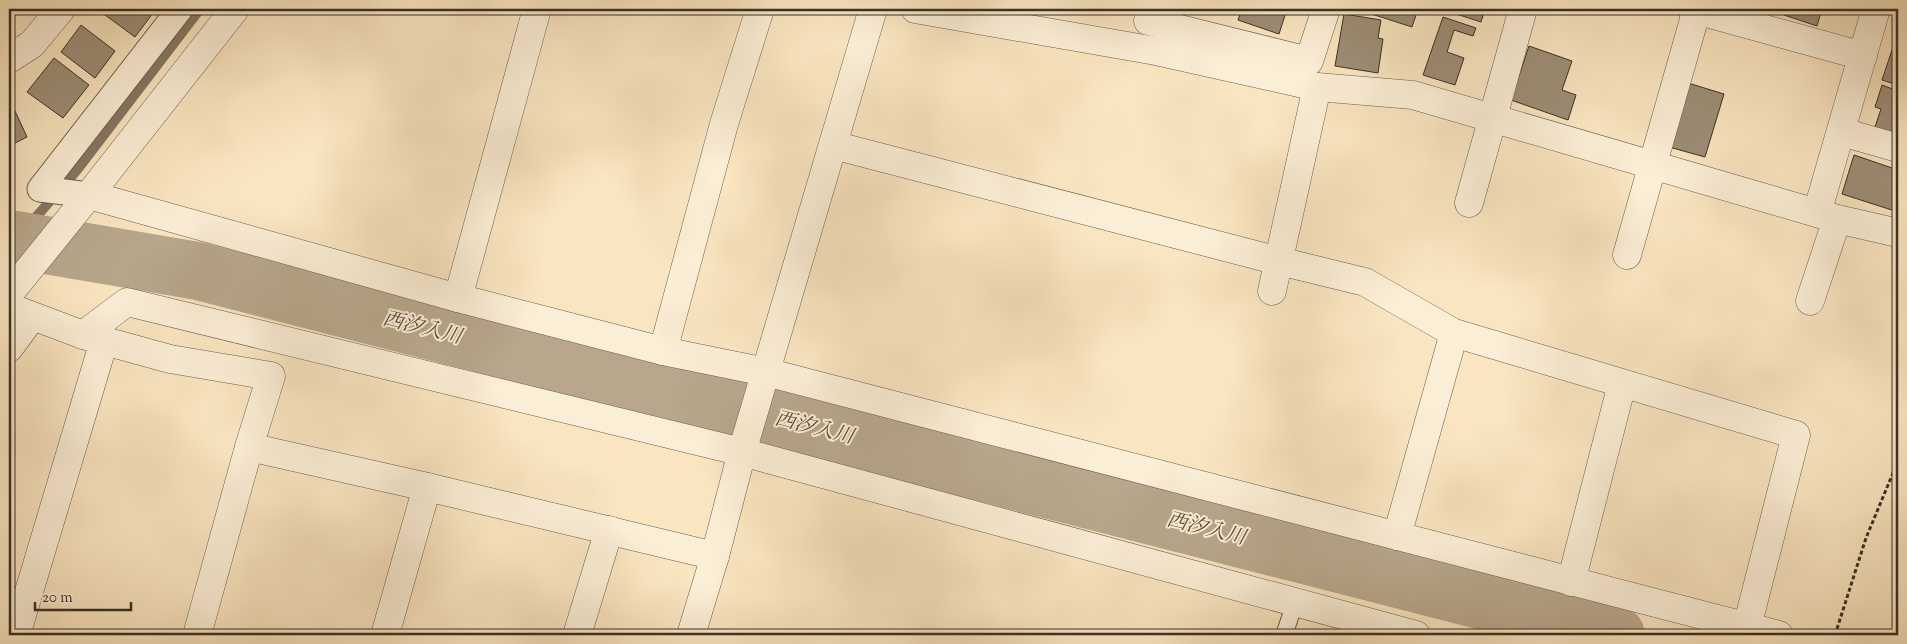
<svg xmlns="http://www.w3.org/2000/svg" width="1907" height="644" font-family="'Sorts Mill Goudy','Noto Serif JP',serif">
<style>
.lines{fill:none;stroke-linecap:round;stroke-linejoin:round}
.stream{stroke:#867764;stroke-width:10}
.river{stroke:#b8a78c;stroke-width:58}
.building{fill:#9d8e77;stroke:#3a3027}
.service-casing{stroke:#6a5d4d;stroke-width:18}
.pedestrian-casing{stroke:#6a5d4d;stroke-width:27}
.minor-casing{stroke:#6a5d4d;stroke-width:29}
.path{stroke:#3a3027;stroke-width:3;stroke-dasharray:4 2.5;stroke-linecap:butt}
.service{stroke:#fbeed6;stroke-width:16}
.pedestrian{stroke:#fbeed6;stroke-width:25}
.minor{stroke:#fbeed6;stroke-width:28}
.labels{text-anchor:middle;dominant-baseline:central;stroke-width:4;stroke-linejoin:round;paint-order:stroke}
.water-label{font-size:20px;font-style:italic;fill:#5a4e40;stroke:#fbeed6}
</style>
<rect width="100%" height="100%" fill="#f9e5c0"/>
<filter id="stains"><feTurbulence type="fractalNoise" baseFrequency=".004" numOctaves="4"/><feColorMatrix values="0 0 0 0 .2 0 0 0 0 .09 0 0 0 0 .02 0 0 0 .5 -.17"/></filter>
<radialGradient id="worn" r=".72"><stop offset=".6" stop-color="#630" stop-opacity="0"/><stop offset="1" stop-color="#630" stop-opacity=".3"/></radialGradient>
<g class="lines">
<polyline class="stream" points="16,240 77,170 200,9"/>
<polyline class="river" points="9,241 16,240 198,271 1616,635"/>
</g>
<g class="building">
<polygon points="97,9 156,9 135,37"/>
<polygon points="1242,9 1287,9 1279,34 1238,20"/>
<polygon points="1356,9 1418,9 1412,27"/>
<polygon points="1441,9 1485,9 1481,22"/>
<polygon points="1776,9 1822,9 1817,26 1775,12"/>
<polygon points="1344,14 1381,20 1378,38 1383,39 1378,73 1335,66"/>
<polygon points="1443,17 1476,28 1473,36 1454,30 1447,52 1464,58 1455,85 1423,75"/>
<polygon points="81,25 115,51 95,78 61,52"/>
<polygon points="1895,41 1898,42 1898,85 1882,80"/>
<polygon points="1529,46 1572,61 1562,90 1576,95 1568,120 1511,100"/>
<polygon points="54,58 89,85 63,118 27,92"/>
<polygon points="1688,83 1724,94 1705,157 1669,147"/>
<polygon points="1882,85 1898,91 1898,135 1875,127 1881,109 1875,107"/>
<polygon points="9,98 27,137 9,146"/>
<polygon points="1854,155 1898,170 1898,212 1842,194"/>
</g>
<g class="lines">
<g class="service-casing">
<polyline id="service" points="1284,635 1295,603"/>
</g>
<g class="pedestrian-casing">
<polyline id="pedestrian" points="89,195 40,189 180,9"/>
</g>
<g class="minor-casing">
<g id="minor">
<polyline points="915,9 1156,51 1317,87 1413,95 1837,219 1898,233"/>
<polyline points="1152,9 1148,21 1309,61 1326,9"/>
<polyline points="1692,9 1863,56"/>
<polyline points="9,59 32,44 61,9"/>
<polyline points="1842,132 1898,148"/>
<polyline points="833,145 1279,261 1365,282 1454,333 1796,435 1747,627"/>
<polyline points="89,195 458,298 663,351 766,372 1779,635"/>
<polyline points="1469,203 1523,9"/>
<polyline points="1817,213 1876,9"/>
<polyline points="1627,255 1697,9"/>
<polyline points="1272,291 1317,87"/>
<polyline points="9,294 89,195 235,9"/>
<polyline points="458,298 537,9"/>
<polyline points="1810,301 1837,219"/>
<polyline points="9,307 83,335 170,359 271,376 249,447 197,635"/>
<polyline points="83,335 127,302 742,452 1416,635"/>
<polyline points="9,348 32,317"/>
<polyline points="663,351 724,124 760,9"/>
<polyline points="249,447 427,487 715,556"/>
<polyline points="1397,536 1454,333"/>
<polyline points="1571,582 1622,384"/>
<polyline points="16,635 104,341"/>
<polyline points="385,635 427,487"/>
<polyline points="577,635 609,530"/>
<polyline points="691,635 715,556 742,452 873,9"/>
</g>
</g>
<polyline class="path" points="1835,635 1866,538 1898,461"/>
<use href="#service" class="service"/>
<use href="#pedestrian" class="pedestrian"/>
<use href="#minor" class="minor"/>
</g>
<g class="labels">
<g class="water-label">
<text transform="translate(422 329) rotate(14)">西汐入川</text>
<text transform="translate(814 429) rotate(14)">西汐入川</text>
<text transform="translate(1206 530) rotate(14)">西汐入川</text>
</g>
</g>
<rect width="1907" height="644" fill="none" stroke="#f9e5c0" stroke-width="30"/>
<rect x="10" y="10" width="1887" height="624" fill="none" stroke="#3a3027" stroke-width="2.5"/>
<rect x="15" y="15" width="1877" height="614" fill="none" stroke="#3a3027"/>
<path d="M35 602v8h96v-8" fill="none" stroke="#3a3027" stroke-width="2.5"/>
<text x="42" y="602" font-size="15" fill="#3a3027" stroke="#fbeed6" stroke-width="4" paint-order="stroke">20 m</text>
<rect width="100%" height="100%" filter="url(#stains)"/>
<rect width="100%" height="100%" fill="url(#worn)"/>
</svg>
